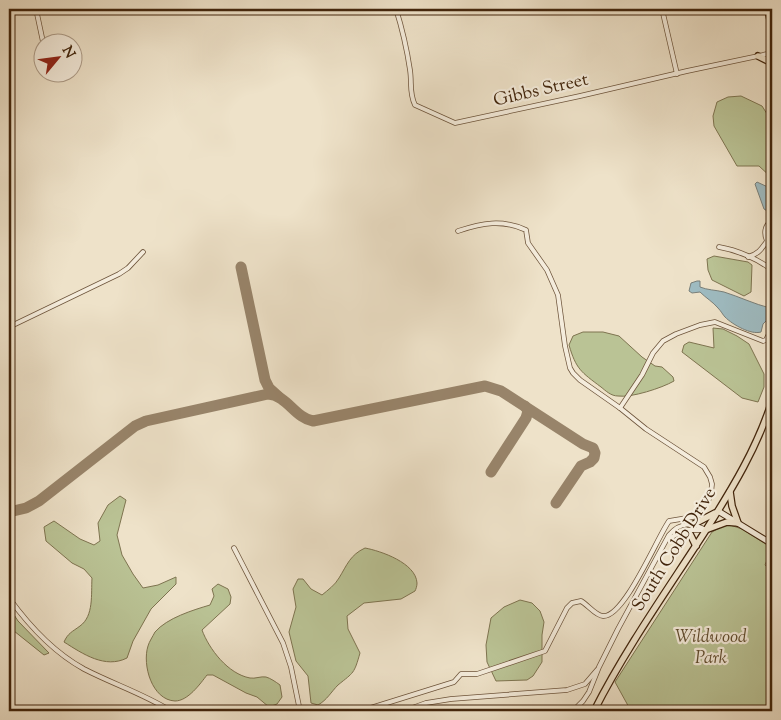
<svg xmlns="http://www.w3.org/2000/svg" width="781" height="720" font-family="'Sorts Mill Goudy',serif">
<style>
.green{fill:#bac395;stroke:#7e7450}
.water{fill:#9ebbc1;stroke:#797f79}
.lines{fill:none;stroke-linecap:round;stroke-linejoin:round}
.taxiway{stroke:#98846a;stroke-width:11}
.street-casing{stroke:#6d543b;stroke-width:5.5}
.secondary-casing{stroke:#42250c;stroke-width:7}
.primary-casing{stroke:#42250c;stroke-width:8}
.street{stroke:#f4ecdc;stroke-width:4}
.secondary{stroke:#f4ecdc;stroke-width:5}
.primary{stroke:#eee2c9;stroke-width:5.5}
.labels{text-anchor:middle;dominant-baseline:central;stroke-width:4.5;stroke-linejoin:round;paint-order:stroke}
.street-label{font-size:18px;fill:#42250c;stroke:#f4ecdc}
.park-label{font-size:18px;font-style:italic;fill:#604c2e;stroke:#f4ecdc}
</style>
<rect width="100%" height="100%" fill="#eee2c9"/>
<filter id="stains"><feTurbulence type="fractalNoise" baseFrequency=".004" numOctaves="4"/><feColorMatrix values="0 0 0 0 .2 0 0 0 0 .09 0 0 0 0 .02 0 0 0 .5 -.17"/></filter>
<radialGradient id="worn" r=".72"><stop offset=".6" stop-color="#630" stop-opacity="0"/><stop offset="1" stop-color="#630" stop-opacity=".3"/></radialGradient>
<g class="green">
<polygon points="741,96 762,106 771,120 772,178 759,166 737,166 714,126 713,116 717,102 728,97"/>
<polygon points="714,256 748,262 752,265 751,292 744,296 712,280 708,270 707,259"/>
<polygon points="713,328 723,329 737,336 749,344 764,374 764,387 758,402 742,398 682,352 684,345 689,342 714,348"/>
<path d="M583 332H603L619 336 642 357 655 366 662 367 673 377 674 381C662 388 631 398 618 396 611 396 606 391 601 387 581 372 576 369 569 345L573 336Z"/>
<path d="M120 496 126 500 117 535 122 555 133 574 143 588 158 585 176 577V584L151 609 133 641 127 658C105 669 83 654 64 642 68 633 72 632 80 626 94 616 91 594 92 578L84 569 72 563 46 541 44 527 54 521 80 539 94 545 100 541 98 523 108 505Z"/>
<polygon points="730,525 742,529 772,548 765,565 772,572 772,711 631,711 615,682 712,532 723,526"/>
<path d="M365 548C381 551 416 563 417 583 417 586 416 589 415 591L401 599 364 603 347 616 348 629 360 653C354 674 354 672 338 685 331 692 327 700 318 705L311 703 308 676 296 661 289 632 296 607 293 589 298 579H303L311 589 322 595C328 590 335 585 339 578 347 565 350 555 365 548Z"/>
<path d="M218 584 228 589 231 597 230 604 202 630C209 649 228 674 250 678 255 679 261 676 266 677 270 678 276 682 280 685L282 697 277 704 269 707 257 697 246 693 213 675H207C200 684 188 701 175 701 152 700 142 665 148 646 149 642 153 636 155 632 167 618 193 610 210 605L214 596 212 589Z"/>
<polygon points="520,600 532,603 540,611 544,622 542,635 542,662 533,676 527,680 496,681 487,662 486,645 491,618 504,607"/>
<polygon points="9,607 18,621 49,653 44,655 9,627"/>
</g>
<g class="water">
<polygon points="757,182 772,189 772,214 764,209 755,184"/>
<path d="M697 281H700V287C707 290 716 290 724 292 740 297 754 304 770 308L768 319 763 324 761 332C751 335 733 325 725 317 723 315 721 311 718 308 713 302 706 298 700 292L692 293 689 291 691 283Z"/>
</g>
<g class="lines">
<g class="taxiway">
<polyline points="241,267 265,380 269,388 279,397"/>
<polyline points="491,472 526,418 528,411 525,406"/>
<path d="M9 512 26 508 39 501 135 426 146 421 268 394C287 395 295 418 313 421L485 386 501 391 583 444 593 448 595 453 594 458 590 462 581 466 556 503"/>
</g>
<g class="street-casing">
<g id="street">
<polyline points="36,9 43,42"/>
<path d="M396 9C402 28 407 50 410 70 412 83 409 93 415 105L455 123 580 96 687 71 772 53"/>
<polyline points="662,9 677,74"/>
<polyline points="49,72 50,77"/>
<path d="M719 247C737 250 758 259 772 270"/>
<path d="M748 257C758 254 761 250 767 241 764 234 764 225 772 221"/>
<polyline points="9,327 119,274 128,268 143,252"/>
<polyline points="620,408 642,375 653,353 663,341 676,334 700,325 715,322 763,341 766,340 772,328"/>
<polyline points="668,539 685,530 704,530"/>
<polyline points="234,548 283,643 291,667 300,711"/>
<path d="M9 598C30 627 53 652 84 669 113 684 144 694 171 711"/>
<path d="M361 711 454 682 461 674H477L545 651 567 608 572 603 581 601C588 605 596 616 603 616 624 618 657 538 669 521L693 517 709 499 711 493 712 484 710 477 704 467 646 429 620 408 580 380 573 373 570 368 565 346 558 295 547 270 528 243 526 230C502 219 482 223 458 231"/>
<polyline points="404,711 426,703 451,699 567,690 585,684 597,670"/>
<path d="M573 711 583 701 589 692 599 667 618 629 669 535C680 522 692 522 706 530"/>
</g>
</g>
<g class="secondary-casing">
<polyline id="secondary" points="718,511 772,544"/>
</g>
<g class="primary-casing">
<g id="primary">
<polyline points="768,9 772,30"/>
<polyline points="758,56 772,63"/>
<polyline points="694,524 715,513"/>
<polyline points="708,529 727,522 738,523 732,506 730,492"/>
<polyline points="681,531 690,534 696,546"/>
<path d="M594 711C626 648 668 589 706 530 732 489 757 448 772 401"/>
</g>
</g>
<use href="#street" class="street"/>
<use href="#secondary" class="secondary"/>
<use href="#primary" class="primary"/>
</g>
<g class="labels">
<g class="street-label">
<text transform="translate(541 91) rotate(-13)">Gibbs Street</text>
<text transform="translate(675 550) rotate(-58)">South Cobb Drive</text>
</g>
<g class="park-label">
<text x="711" y="638">Wildwood<tspan x="711" dy="21">Park</tspan></text>
</g>
</g>
<rect width="781" height="720" fill="none" stroke="#eee2c9" stroke-width="30"/>
<rect x="10" y="10" width="761" height="700" fill="none" stroke="#42250c" stroke-width="2.5"/>
<rect x="15" y="15" width="751" height="690" fill="none" stroke="#42250c"/>
<g transform="translate(58 58) rotate(61)"><circle r="24" fill="#f4ecdc" stroke="#ad9c89"/>
<path d="M0-4L9 19L0 12L-9 19Z" fill="#8f2418"/>
<text y="-8" font-size="14" font-weight="bold" text-anchor="middle" fill="#42250c">N</text>
</g>
<rect width="100%" height="100%" filter="url(#stains)"/>
<rect width="100%" height="100%" fill="url(#worn)"/>
</svg>
